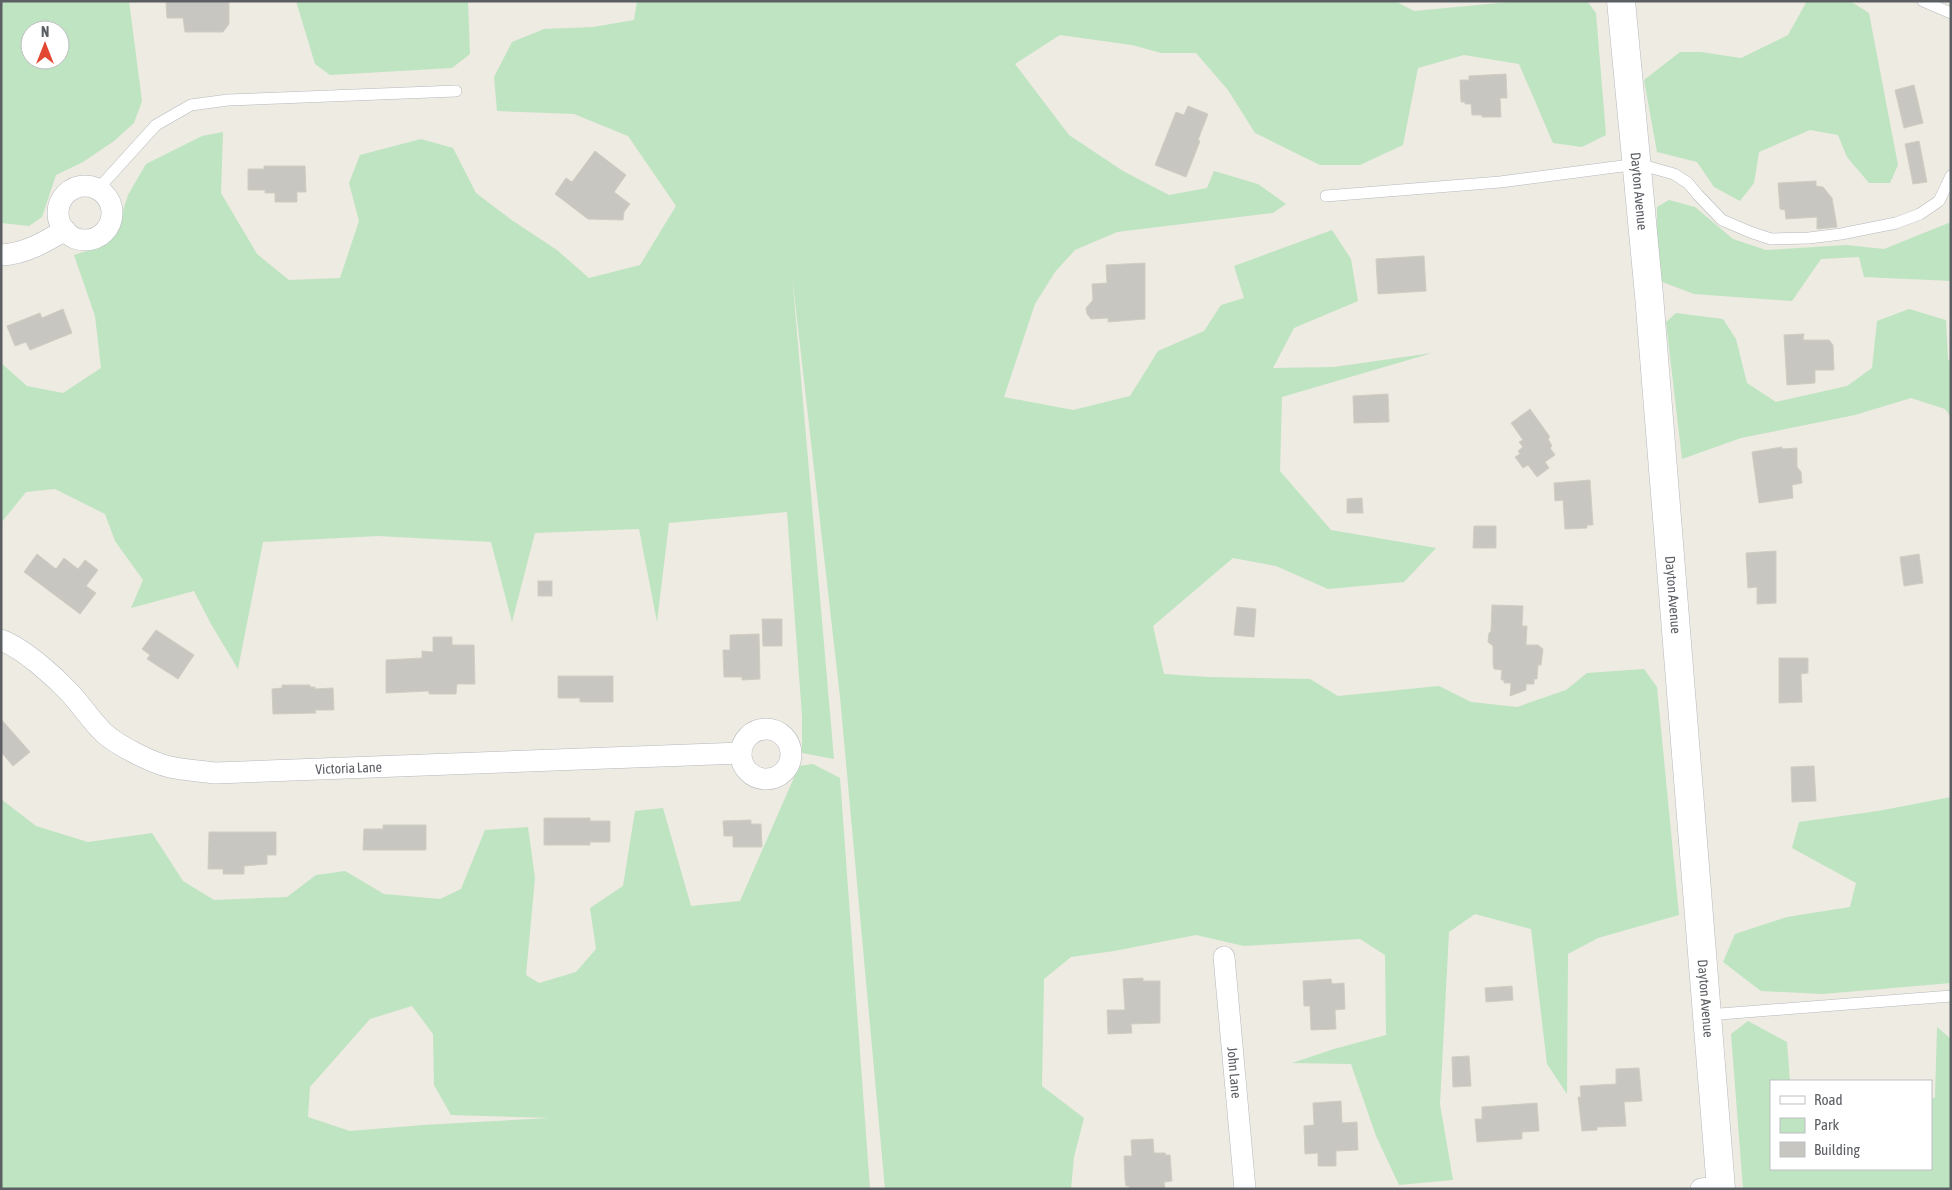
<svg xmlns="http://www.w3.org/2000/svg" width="1952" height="1190" font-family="'Asap Condensed',sans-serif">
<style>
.green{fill:#bfe4c1;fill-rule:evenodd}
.building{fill:#c8c6c0;stroke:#d1cdc1}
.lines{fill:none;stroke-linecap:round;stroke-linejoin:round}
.lane-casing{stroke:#b5b8bc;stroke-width:12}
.street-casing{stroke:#b5b8bc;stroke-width:22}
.secondary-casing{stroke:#b6b9be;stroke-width:29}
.lane{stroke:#fff;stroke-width:11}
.street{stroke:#fff;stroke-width:21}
.secondary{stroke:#fff;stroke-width:28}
.labels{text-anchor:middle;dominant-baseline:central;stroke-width:5;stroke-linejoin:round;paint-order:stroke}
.street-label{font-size:14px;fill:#5b5e63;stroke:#fff}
</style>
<rect width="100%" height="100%" fill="#edebe2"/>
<g class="green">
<path d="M1 1H129L142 101 134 123 114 141 83 162 56 175 42 217 29 226 1 223ZM30 30H60V60H30Z"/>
<polygon points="296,1 468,1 470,54 452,68 330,75 315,64"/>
<polygon points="637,1 1395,1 1414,11 1520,1 1587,1 1596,13 1606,135 1582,147 1553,143 1519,64 1464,55 1418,68 1403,145 1360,165 1320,165 1255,133 1228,90 1196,53 1161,53 1132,45 1060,35 1015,64 1069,135 1123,171 1169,195 1207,188 1214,171 1258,184 1286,204 1273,213 1117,232 1075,250 1055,272 1035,304 1004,397 1073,410 1130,396 1158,351 1204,331 1221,305 1244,298 1234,266 1332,230 1351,259 1358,301 1294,328 1273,368 1334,367 1432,353 1282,397 1280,471 1331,530 1436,548 1404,582 1328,589 1276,566 1233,558 1153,626 1164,674 1208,677 1310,679 1338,696 1439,686 1471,702 1517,707 1566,690 1587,673 1644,669 1657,687 1679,915 1598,938 1568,954 1567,1094 1547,1064 1531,929 1475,914 1449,932 1440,1104 1453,1180 1399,1185 1376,1136 1351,1064 1292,1063 1334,1049 1386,1035 1385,955 1360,939 1244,946 1196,935 1114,951 1071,957 1044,979 1042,1086 1084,1118 1074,1157 1071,1189 885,1189 840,697 792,275 834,759 802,753 802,716 787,512 669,523 657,622 639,529 535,533 512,622 491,542 378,536 263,542 238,669 211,624 194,591 131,608 143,580 115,541 105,514 55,489 26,492 1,523 1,363 27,386 63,393 101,368 95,316 74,255 99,247 118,227 128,195 146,164 202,136 223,132 221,193 257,254 289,280 340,278 359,221 349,183 360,155 421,139 453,148 476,193 513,221 557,250 589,278 640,265 676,206 628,136 574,114 497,111 494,77 512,42 544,29 593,27 634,20"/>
<polygon points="1807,1 1850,1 1869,13 1898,165 1890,183 1869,183 1847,157 1838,135 1810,130 1759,152 1754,183 1740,201 1714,187 1697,162 1657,152 1644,80 1680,52 1701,52 1741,58 1788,35"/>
<polygon points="1669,200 1695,207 1733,239 1766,250 1846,245 1884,249 1951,222 1951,281 1864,277 1859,257 1821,259 1792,301 1694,294 1657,280 1657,207"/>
<polygon points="1909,309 1946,320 1948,360 1951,361 1951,417 1945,409 1911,398 1855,415 1741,438 1682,459 1666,322 1676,313 1723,319 1736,339 1747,383 1776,402 1847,386 1872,368 1877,321"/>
<path d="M813 764 840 778 870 1189H1V799L36 826 88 842 152 833 183 881 214 900 287 897 316 875 345 871 384 894 440 899 461 889 485 830 528 827 535 878 526 975 539 983 576 972 596 949 590 908 623 886 635 811 663 808 691 906 740 901 799 766ZM412 1006 433 1034 434 1085 451 1115 550 1118 423 1125 350 1131 308 1117 310 1087 370 1019Z"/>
<polygon points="1951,797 1951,983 1823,994 1761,991 1723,962 1735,934 1787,917 1850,907 1856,883 1792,848 1799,822 1878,811"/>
<polygon points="1748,1021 1787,1042 1790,1081 1771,1081 1771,1169 1931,1169 1931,1100 1935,1097 1937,1027 1951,1039 1951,1189 1743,1189 1731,1034"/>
</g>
<g class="building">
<polygon points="166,1 229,1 229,24 223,32 185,32 183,18 167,18"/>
<polygon points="1506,74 1507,98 1500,98 1501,117 1482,117 1482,115 1472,115 1471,104 1465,104 1465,102 1461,102 1460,80 1469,80 1469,76"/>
<polygon points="1914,85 1923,123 1904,128 1895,90"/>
<polygon points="1188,106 1208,114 1198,140 1200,141 1186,177 1155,165 1176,112 1184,115"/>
<polygon points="1919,141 1927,182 1913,184 1905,144"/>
<polygon points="595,151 626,175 614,192 630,204 624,212 623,220 588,219 555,194 566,178 572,182"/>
<polygon points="264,166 305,166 306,192 297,192 297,202 275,202 275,193 265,193 265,190 248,190 248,169 264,169"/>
<polygon points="1816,181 1816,186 1823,187 1832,198 1837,227 1817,229 1817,217 1786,219 1785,210 1780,209 1778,183"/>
<polygon points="1424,256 1426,291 1378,294 1376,259"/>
<polygon points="1145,263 1145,319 1108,322 1108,318 1091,319 1087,314 1086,308 1093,300 1092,284 1107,283 1106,265"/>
<polygon points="63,309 72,333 30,350 26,342 15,346 7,326 40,313 42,318"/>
<polygon points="1804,334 1803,340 1829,340 1833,345 1834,370 1815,370 1815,383 1787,385 1784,335"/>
<polygon points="1388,394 1389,422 1354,423 1353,396"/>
<polygon points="1530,409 1550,437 1548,439 1552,446 1550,448 1555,455 1545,462 1549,468 1537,477 1528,465 1523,468 1515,457 1520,454 1518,451 1523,447 1519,442 1523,440 1511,423"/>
<polygon points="1782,447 1782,449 1797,448 1797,467 1801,472 1802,483 1792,485 1793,498 1759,503 1752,452"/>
<polygon points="1590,480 1593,525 1587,525 1587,528 1565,529 1563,500 1555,501 1554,483"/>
<polygon points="1362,498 1363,513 1347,513 1347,499"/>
<polygon points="1474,526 1496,526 1496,548 1473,548"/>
<polygon points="1776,551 1776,603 1757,604 1757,587 1748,588 1746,553"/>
<polygon points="37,554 56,569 64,558 78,569 85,560 98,570 86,586 96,593 80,614 24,572"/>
<polygon points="1919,554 1923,583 1904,586 1900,557"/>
<rect x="538" y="581" width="14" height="15"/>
<polygon points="1492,605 1523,606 1522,626 1527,626 1526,645 1538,645 1543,649 1541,665 1538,665 1537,679 1534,679 1534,684 1526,684 1526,690 1510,696 1511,683 1504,683 1504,680 1501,680 1502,670 1494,669 1493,664 1493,646 1488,642 1489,633 1491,631"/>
<polygon points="1237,607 1256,609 1254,637 1234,635"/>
<polygon points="762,619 782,619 782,646 763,646"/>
<polygon points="156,630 194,655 178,679 147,659 150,655 142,649"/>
<polygon points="759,634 760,679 742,680 742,677 724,677 723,650 730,650 730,635"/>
<polygon points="433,637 452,637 452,645 474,645 475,684 457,684 456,694 429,694 429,691 386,693 386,660 422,658 422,651 433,652"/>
<polygon points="1779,658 1808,658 1808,673 1801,674 1802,702 1779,703"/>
<polygon points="558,676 613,676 613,702 580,702 580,698 558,698"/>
<polygon points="282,685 310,685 310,687 315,687 315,689 333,688 334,710 315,710 316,713 273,714 272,689 282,688"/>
<polygon points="1,719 30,752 13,766 1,752"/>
<polygon points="1814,766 1816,801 1792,802 1791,767"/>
<polygon points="544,818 590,818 590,821 610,821 610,842 590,842 590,845 544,845"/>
<polygon points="751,820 751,824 761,824 762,847 733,847 733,836 724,836 723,821"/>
<polygon points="383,825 426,825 426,850 363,850 364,829 383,829"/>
<polygon points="209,832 276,832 276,855 267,855 267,864 244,866 244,874 223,874 223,869 208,869"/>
<polygon points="1143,978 1143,981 1160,981 1160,1023 1131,1024 1132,1033 1108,1034 1107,1010 1125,1010 1123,979"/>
<polygon points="1331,979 1332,984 1344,983 1345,1009 1335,1010 1336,1029 1311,1030 1310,1006 1304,1006 1303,981"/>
<polygon points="1512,986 1513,1000 1486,1002 1485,988"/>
<polygon points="1469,1056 1471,1086 1453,1087 1452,1057"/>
<polygon points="1639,1068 1642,1101 1624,1102 1626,1126 1597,1127 1597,1130 1582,1131 1578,1097 1581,1097 1580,1086 1616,1084 1616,1069"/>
<polygon points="1341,1101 1342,1123 1357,1122 1358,1150 1336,1151 1336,1166 1318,1166 1318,1153 1305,1154 1304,1126 1314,1125 1313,1103"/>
<polygon points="1537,1103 1539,1131 1522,1132 1522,1139 1477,1142 1475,1119 1482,1119 1482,1107"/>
<polygon points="1153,1139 1154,1153 1165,1153 1166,1155 1170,1155 1172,1181 1164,1182 1165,1189 1129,1189 1129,1186 1126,1186 1125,1179 1124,1156 1132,1156 1131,1140"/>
</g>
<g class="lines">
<g class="lane-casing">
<g id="lane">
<polyline points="1923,1 1951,13"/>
<polyline points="98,189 156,125 191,105 228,100 456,91"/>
<polyline points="1326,196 1500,182 1638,164 1674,174 1688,183 1698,195 1722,220 1750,232 1771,239 1809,238 1841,234 1896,223 1920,214 1939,201 1951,176"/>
<polyline points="1707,1015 1951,996"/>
</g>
</g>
<g class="street-casing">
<g id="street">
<circle cx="85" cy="213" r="27"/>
<path d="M1 255C25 254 45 242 65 230"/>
<path id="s1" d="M1 640C23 648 54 676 70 693 83 707 91 721 105 734 119 746 152 763 170 767 184 770 200 771 215 773L741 753"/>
<circle cx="766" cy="754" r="25"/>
<path id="s2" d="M1224 957 1245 1189"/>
<polyline points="1701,1189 1721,1187"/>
</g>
</g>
<g class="secondary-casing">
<g id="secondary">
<path id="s3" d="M1621 1 1649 295 1721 1189"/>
</g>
</g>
<use href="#lane" class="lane"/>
<use href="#street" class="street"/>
<use href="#secondary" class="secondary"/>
</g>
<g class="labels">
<g class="street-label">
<text stroke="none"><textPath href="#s3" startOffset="191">Dayton Avenue</textPath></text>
<text stroke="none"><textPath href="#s3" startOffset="596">Dayton Avenue</textPath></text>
<text stroke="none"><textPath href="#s1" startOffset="394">Victoria Lane</textPath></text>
<text stroke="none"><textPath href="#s3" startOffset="1001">Dayton Avenue</textPath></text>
<text stroke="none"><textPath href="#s2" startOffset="116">John Lane</textPath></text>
</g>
</g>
<rect width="1952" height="1190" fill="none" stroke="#5b5e63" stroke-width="5"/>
<rect x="1770" y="1080" width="162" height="90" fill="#ffffff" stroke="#bdbfc1"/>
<rect x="1780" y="1096" width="25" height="8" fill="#ffffff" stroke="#bdbfc1"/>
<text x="1814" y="1105" font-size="15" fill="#5b5e63">Road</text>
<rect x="1780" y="1118" width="25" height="15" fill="#bfe4c1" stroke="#bdbfc1"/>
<text x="1814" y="1130" font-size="15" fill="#5b5e63">Park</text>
<rect x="1780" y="1142" width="25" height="15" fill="#c8c6c0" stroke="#bdbfc1"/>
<text x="1814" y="1155" font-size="15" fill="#5b5e63">Building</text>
<g transform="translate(45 45)"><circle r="24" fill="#ffffff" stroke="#bdbfc1"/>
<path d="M0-4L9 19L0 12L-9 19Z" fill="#e44731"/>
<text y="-8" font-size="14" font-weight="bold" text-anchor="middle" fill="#5b5e63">N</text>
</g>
</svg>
